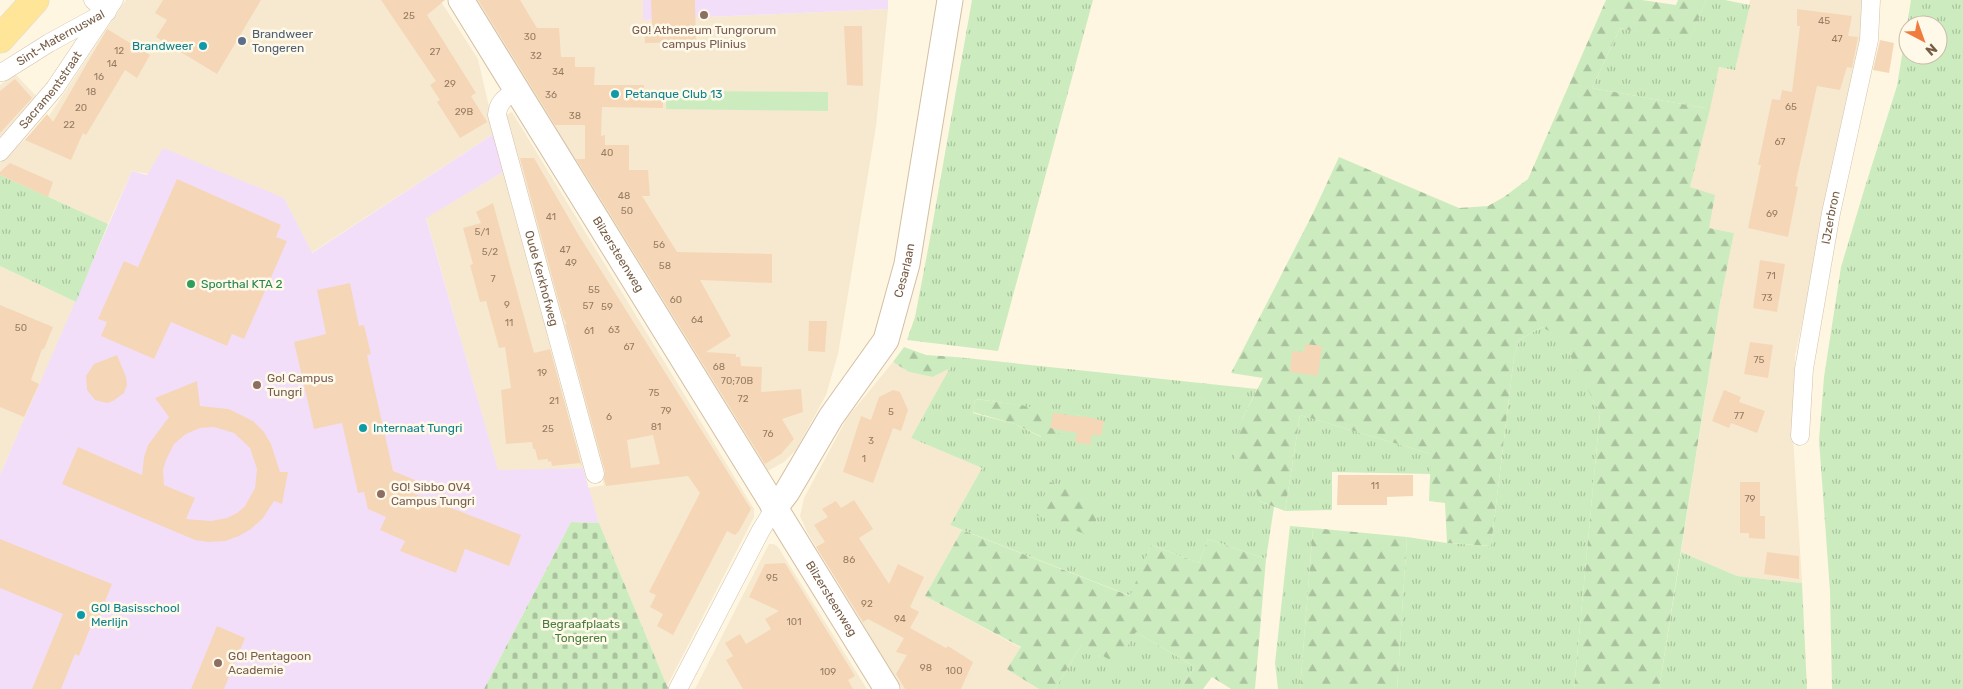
<svg xmlns="http://www.w3.org/2000/svg" width="1963" height="689" font-family="Rubik,sans-serif">
<style>
.residential{fill:#f6e9cf}
.education{fill:#f3defa}
.grass{fill:url(#grass-tufts);fill-rule:evenodd}
.forest{fill:url(#forest-firs)}
.cemetery{fill:url(#cemetery-stones)}
.pitch{fill:#ccecbf}
.building{fill:#f5d7b7;fill-rule:evenodd}
.lines{fill:none;stroke-linecap:round;stroke-linejoin:round}
.street-casing{stroke:#d1c1aa;stroke-width:19}
.secondary-casing{stroke:#d3bfa4;stroke-width:27}
.primary-casing{stroke:#e1dbd6;stroke-width:29}
.street{stroke:#fff;stroke-width:18}
.secondary{stroke:#fff;stroke-width:25}
.primary{stroke:#ffe597;stroke-width:28}
.education-dot{fill:#8d6e63;stroke:#fff9e9;stroke-width:2}
.service-dot{fill:#5c6f8a;stroke:#fff9e9;stroke-width:2}
.culture-dot{fill:#0f9aa8;stroke:#fff9e9;stroke-width:2}
.leisure-dot{fill:#2e9e5b;stroke:#fff9e9;stroke-width:2}
.labels{text-anchor:middle;dominant-baseline:central;stroke-width:5;stroke-linejoin:round;paint-order:stroke}
.number-label{font-size:10px;fill:#967c62}
.education-label{font-size:12px;fill:#785e54;stroke:#fff9e9;text-anchor:start}
.service-label{font-size:12px;fill:#4e5e75;stroke:#fff9e9;text-anchor:start}
.street-label{font-size:12px;fill:#775d46;stroke:#fff9e9}
.culture-label{font-size:12px;fill:#0d838f;stroke:#fff9e9;text-anchor:start}
.leisure-label{font-size:12px;fill:#27864d;stroke:#fff9e9;text-anchor:start}
.park-label{font-size:12px;fill:#497d3d;stroke:#fff9e9}
</style>
<defs>
<pattern id="grass-tufts" width="24" height="20" patternUnits="userSpaceOnUse" patternTransform="scale(1.25)"><rect width="24" height="20" fill="#ccecbf"/><path d="M3 7l-1-3M5 7V3M7 7l1-3M15 17l-1-3M17 17v-4M19 17l1-3" fill="none" stroke="#aac29d"/></pattern>
<pattern id="forest-firs" width="22" height="20" patternUnits="userSpaceOnUse" patternTransform="scale(1.25)"><rect width="22" height="20" fill="#ccecbf"/><path d="M5 1l3.5 6h-7zM16 11l3.5 6h-7z" fill="#aac29d"/></pattern>
<pattern id="cemetery-stones" width="16" height="16" patternUnits="userSpaceOnUse" patternTransform="scale(1.25)"><rect width="16" height="16" fill="#ccecbf"/><path d="M2 7V4a2 2 0 0 1 4 0v3zM10 15v-3a2 2 0 0 1 4 0v3z" fill="#aac29d"/></pattern>
</defs>
<rect width="100%" height="100%" fill="#fef6e1"/>
<g class="residential">
<polygon points="126,0 440,0 478,59 495,133 311,253 284,198 132,171 108,224 0,175 0,163 49,116"/>
<polygon points="472,0 643,0 643,20 888,9 876,126 838,354 826,395 796,450 784,462 766,472"/>
<polygon points="1750,0 1864,0 1863,36 1795,356 1793,437 1802,583 1737,576 1681,552 1720,303 1734,233 1709,228 1690,187 1719,67 1735,70"/>
<polygon points="15,74 40,100 0,142 0,85"/>
<polygon points="512,112 754,509 754,517 667,686 599,523 588,488 604,485 572,362 503,117"/>
<polygon points="503,172 583,468 498,471 426,217"/>
<polygon points="0,266 76,302 0,475"/>
<polygon points="893,362 909,372 931,377 951,368 911,438 982,468 950,525 962,530 925,596 1021,648 1008,669 1039,689 902,689 807,532 800,516 804,498 847,418"/>
<polygon points="769,544 774,544 778,547 867,689 695,689"/>
</g>
<g class="education">
<polygon points="643,0 888,0 888,9 643,20"/>
<polygon points="495,133 503,172 426,218 498,470 583,468 599,523 571,522 484,689 0,689 0,475 132,171 147,175 163,148 284,198 312,253"/>
</g>
<g class="grass">
<polygon points="972,0 1093,0 998,351 907,340 915,317 929,244"/>
<polygon points="1706,0 1725,0 1750,5 1735,70 1719,67 1710,109 1592,88 1620,28 1688,43"/>
<path d="M1911 0H1963V689H1832L1830 591 1819 440 1824 377 1841 267 1865 187 1897 86ZM1908 25H1938V55H1908Z"/>
<polygon points="0,175 108,224 76,302 0,266"/>
<polygon points="1542,327 1562,338 1600,413 1574,689 1397,689 1407,537 1447,543 1491,546 1514,357 1519,340"/>
<path d="M956 357 1257 389 1242 419 1259 501 1274 507 1266 559 1208 539 1199 563 1151 545 1131 596 950 525 982 468 911 438ZM975 399 984 400 1079 415 1041 437 1015 424 973 413Z"/>
<polygon points="1300,415 1431,454 1431,474 1332,472 1332,510 1285,511"/>
<polygon points="1290,526 1313,528 1300,689 1278,689 1275,663"/>
<polygon points="1681,552 1737,576 1802,583 1807,689 1659,689"/>
<polygon points="1136,632 1195,667 1180,689 1055,689 1082,644"/>
</g>
<g class="forest">
<polygon points="1606,0 1642,0 1676,5 1678,0 1706,0 1688,44 1620,28 1592,88 1710,109 1690,187 1715,195 1709,228 1734,233 1720,303 1659,689 1574,689 1600,413 1561,338 1542,327 1519,340 1514,357 1491,546 1447,543 1445,503 1429,501 1431,454 1300,415 1285,511 1259,501 1252,475 1234,459 1242,419 1263,378 1231,373 1314,211 1339,157 1459,208 1488,206 1504,197 1528,179"/>
<polygon points="904,347 926,355 956,357 951,368 932,377 909,372 893,362"/>
<polygon points="975,399 984,400 1079,414 1066,431 1052,436 1042,437 1015,424 973,412"/>
<polygon points="1050,482 1103,503 1090,536 1036,515"/>
<polygon points="1313,528 1407,537 1397,689 1300,689"/>
<polygon points="962,530 1130,596 1151,545 1199,563 1208,539 1266,559 1255,689 1231,689 1212,677 1203,689 1180,689 1195,667 1136,632 1117,664 1082,644 1055,689 1039,689 1007,669 1021,647 925,596"/>
</g>
<polygon class="cemetery" points="571,522 599,523 667,686 671,689 484,689"/>
<polygon class="pitch" points="666,91 828,92 828,111 666,109"/>
<g class="building">
<polygon points="163,0 261,0 217,74 156,37 167,20 155,13"/>
<polygon points="381,0 445,0 427,15 476,93 471,96 487,122 460,138 437,102 440,100 430,85 436,81"/>
<polygon points="478,0 520,0 537,28 559,28 561,57 575,57 575,67 595,67 594,85 644,85 644,90 663,90 663,108 602,107 601,136 605,135 605,145 629,145 629,170 648,170 650,196 642,196 677,252 772,254 772,283 700,280 731,336 706,352 736,354 736,357 740,357 741,366 762,367 761,392 801,389 803,412 782,419 794,439 781,454 765,464 576,159 585,159 585,125 555,125"/>
<polygon points="651,0 695,0 696,42 645,43 644,24 652,24"/>
<polygon points="1797,9 1852,16 1848,36 1858,37 1852,68 1847,67 1840,90 1817,86 1795,186 1798,187 1788,237 1748,228 1761,165 1758,165 1772,99 1780,100 1782,90 1792,92 1800,26 1797,26"/>
<polygon points="844,26 862,26 863,86 847,85"/>
<polygon points="107,29 150,55 137,78 125,70 86,135 83,133 71,160 25,140 47,114 53,122"/>
<polygon points="1880,40 1894,43 1889,73 1873,70"/>
<polygon points="15,79 32,98 0,133 0,91"/>
<path d="M520 158H534L578 234 751 509 739 531 735 535 727 531 673 635 657 626 663 614 650 607 656 595 649 592 700 493 688 476 606 486 604 479 605 471 565 324H567L563 317ZM653 435 660 464 631 468 627 440Z"/>
<polygon points="10,163 53,182 48,197 0,175 0,172"/>
<polygon points="177,179 281,225 276,237 287,241 244,339 232,334 227,346 171,322 154,359 101,336 107,322 98,319 124,261 138,267"/>
<polygon points="493,203 534,353 550,349 582,467 580,463 552,466 551,461 548,462 548,459 538,460 535,449 533,449 532,442 506,444 501,390 511,388 505,347 499,348 486,301 480,302 470,265 473,264 463,228 481,223 476,212"/>
<polygon points="1760,260 1785,264 1777,312 1753,308"/>
<polygon points="350,283 359,326 364,325 371,354 367,355 393,471 415,480 410,492 521,535 509,566 465,549 456,573 400,551 405,541 380,530 386,517 368,509 364,492 358,493 342,423 314,429 294,342 326,334 317,290"/>
<polygon points="0,305 53,327 44,349 42,349 31,380 39,384 24,417 0,407"/>
<polygon points="809,321 827,321 825,352 808,351"/>
<polygon points="1750,342 1773,345 1768,378 1744,374"/>
<polygon points="1305,344 1322,346 1318,376 1290,372 1292,351 1304,352"/>
<polygon points="117,355 126,377 127,385 124,393 113,401 107,403 95,400 87,390 86,376 94,364"/>
<path d="M197 381 200 406 229 409 253 421 264 432 271 444 280 472H288L282 504 274 501 263 518 251 529 239 536 225 541 208 542 195 540 62 484 78 447 142 475 144 457 148 445 169 417 155 398ZM214 427 234 433 250 448 257 469 255 488 245 506 237 513 227 518 211 521 186 519 195 498 164 485 163 470 166 460 174 444 186 434 200 428Z"/>
<polygon points="893,390 900,392 908,410 901,431 893,428 873,483 843,472 861,416 871,420 879,397"/>
<polygon points="1724,390 1741,397 1739,402 1765,411 1757,433 1731,423 1729,428 1712,421"/>
<polygon points="1053,413 1083,417 1083,416 1104,421 1101,436 1092,434 1090,445 1075,442 1077,433 1050,428"/>
<polygon points="1338,475 1413,475 1413,496 1387,497 1387,505 1337,505"/>
<polygon points="1740,482 1760,482 1760,516 1765,516 1765,539 1749,538 1749,533 1740,533"/>
<polygon points="854,500 873,529 859,538 889,584 898,564 924,577 910,607 919,612 910,628 946,648 948,646 973,662 961,689 905,689 896,674 907,655 896,652 904,638 868,619 863,622 816,547 825,542 814,525 828,517 822,509 836,501 841,508"/>
<polygon points="0,539 112,584 95,627 91,626 79,656 75,654 61,689 32,689 63,614 0,588"/>
<polygon points="1767,552 1799,556 1799,579 1764,574"/>
<polygon points="785,563 855,676 848,680 853,689 743,689 726,660 733,656 725,643 740,634 746,644 771,629 765,619 779,611 749,597 765,564"/>
<polygon points="217,626 245,638 224,689 191,689"/>
</g>
<g class="lines">
<g class="street-casing">
<g id="street">
<polyline points="93,0 107,12"/>
<path id="s1" d="M0 72H3L49 43 104 13"/>
<path id="s2" d="M516 90C505 98 498 102 497 115L595 474"/>
<path id="s3" d="M0 152 55 88 114 0"/>
<path id="s4" d="M1800 436 1804 369 1831 213 1869 40 1871 0"/>
<polyline points="678,689 761,530 774,509"/>
</g>
</g>
<g class="secondary-casing">
<g id="secondary">
<path id="s5" d="M461 0 887 689"/>
<path id="s6" d="M774 509 787 492 831 417 886 340 907 264 950 0"/>
</g>
</g>
<g class="primary-casing">
<polyline id="primary" points="0,39 35,0"/>
</g>
<use href="#street" class="street"/>
<use href="#secondary" class="secondary"/>
<use href="#primary" class="primary"/>
</g>
<g class="education-dot">
<circle cx="704" cy="15" r="5"/>
<circle cx="257" cy="385" r="5"/>
<circle cx="381" cy="494" r="5"/>
<circle cx="218" cy="663" r="5"/>
</g>
<circle class="service-dot" cx="242" cy="41" r="5"/>
<g class="culture-dot">
<circle cx="203" cy="46" r="5"/>
<circle cx="615" cy="94" r="5"/>
<circle cx="363" cy="428" r="5"/>
<circle cx="81" cy="615" r="5"/>
</g>
<circle class="leisure-dot" cx="191" cy="284" r="5"/>
<g class="labels">
<g class="number-label">
<text x="409" y="16">25</text>
<text x="1824" y="21">45</text>
<text x="530" y="37">30</text>
<text x="1837" y="39">47</text>
<text x="119" y="51">12</text>
<text x="435" y="52">27</text>
<text x="536" y="56">32</text>
<text x="112" y="64">14</text>
<text x="558" y="72">34</text>
<text x="99" y="77">16</text>
<text x="450" y="84">29</text>
<text x="91" y="92">18</text>
<text x="551" y="95">36</text>
<text x="1791" y="107">65</text>
<text x="81" y="108">20</text>
<text x="464" y="112">29B</text>
<text x="575" y="116">38</text>
<text x="69" y="125">22</text>
<text x="1780" y="142">67</text>
<text x="607" y="153">40</text>
<text x="624" y="196">48</text>
<text x="627" y="211">50</text>
<text x="1772" y="214">69</text>
<text x="551" y="217">41</text>
<text x="482" y="232">5/1</text>
<text x="659" y="245">56</text>
<text x="565" y="250">47</text>
<text x="490" y="252">5/2</text>
<text x="571" y="263">49</text>
<text x="665" y="266">58</text>
<text x="1771" y="276">71</text>
<text x="493" y="279">7</text>
<text x="594" y="290">55</text>
<text x="1767" y="298">73</text>
<text x="676" y="300">60</text>
<text x="507" y="305">9</text>
<text x="588" y="306">57</text>
<text x="607" y="307">59</text>
<text x="697" y="320">64</text>
<text x="509" y="323">11</text>
<text x="21" y="328">50</text>
<text x="614" y="330">63</text>
<text x="589" y="331">61</text>
<text x="629" y="347">67</text>
<text x="1759" y="360">75</text>
<text x="719" y="367">68</text>
<text x="542" y="373">19</text>
<text x="737" y="381">70;70B</text>
<text x="654" y="393">75</text>
<text x="743" y="399">72</text>
<text x="554" y="401">21</text>
<text x="666" y="411">79</text>
<text x="891" y="412">5</text>
<text x="1739" y="416">77</text>
<text x="609" y="417">6</text>
<text x="656" y="427">81</text>
<text x="548" y="429">25</text>
<text x="768" y="434">76</text>
<text x="871" y="441">3</text>
<text x="864" y="459">1</text>
<text x="1375" y="486">11</text>
<text x="1750" y="499">79</text>
<text x="849" y="560">86</text>
<text x="772" y="578">95</text>
<text x="867" y="604">92</text>
<text x="900" y="619">94</text>
<text x="794" y="622">101</text>
<text x="926" y="668">98</text>
<text x="954" y="671">100</text>
<text x="828" y="672">109</text>
</g>
<g class="education-label">
<text x="704" y="30" text-anchor="middle">GO! Atheneum Tungrorum<tspan x="704" dy="14">campus Plinius</tspan></text>
<text x="267" y="378">Go! Campus<tspan x="267" dy="14">Tungri</tspan></text>
<text x="391" y="487">GO! Sibbo OV4<tspan x="391" dy="14">Campus Tungri</tspan></text>
<text x="228" y="656">GO! Pentagoon<tspan x="228" dy="14">Academie</tspan></text>
</g>
<g class="service-label">
<text x="252" y="34">Brandweer<tspan x="252" dy="14">Tongeren</tspan></text>
</g>
<g class="street-label">
<text stroke="none"><textPath href="#s1" startOffset="70">Sint-Maternuswal</textPath></text>
<text stroke="none"><textPath href="#s3" startOffset="80">Sacramentstraat</textPath></text>
<text stroke="none"><textPath href="#s4" startOffset="221">IJzerbron</textPath></text>
<text stroke="none"><textPath href="#s5" startOffset="299">Bilzersteenweg</textPath></text>
<text stroke="none"><textPath href="#s6" startOffset="275">Cesarlaan</textPath></text>
<text stroke="none"><textPath href="#s2" startOffset="202">Oude Kerkhofweg</textPath></text>
<text stroke="none"><textPath href="#s5" startOffset="704">Bilzersteenweg</textPath></text>
</g>
<g class="culture-label">
<text x="193" y="46" text-anchor="end">Brandweer</text>
<text x="625" y="94">Petanque Club 13</text>
<text x="373" y="428">Internaat Tungri</text>
<text x="91" y="608">GO! Basisschool<tspan x="91" dy="14">Merlijn</tspan></text>
</g>
<g class="leisure-label">
<text x="201" y="284">Sporthal KTA 2</text>
</g>
<g class="park-label">
<text x="581" y="624">Begraafplaats<tspan x="581" dy="14">Tongeren</tspan></text>
</g>
</g>
<g transform="translate(1923 40) rotate(139)"><circle r="24" fill="#fff9e9" stroke="#c9bba8"/>
<path d="M0-4L9 19L0 12L-9 19Z" fill="#f07b3e"/>
<text y="-8" font-size="14" font-weight="bold" text-anchor="middle" fill="#775d46">N</text>
</g>
</svg>
